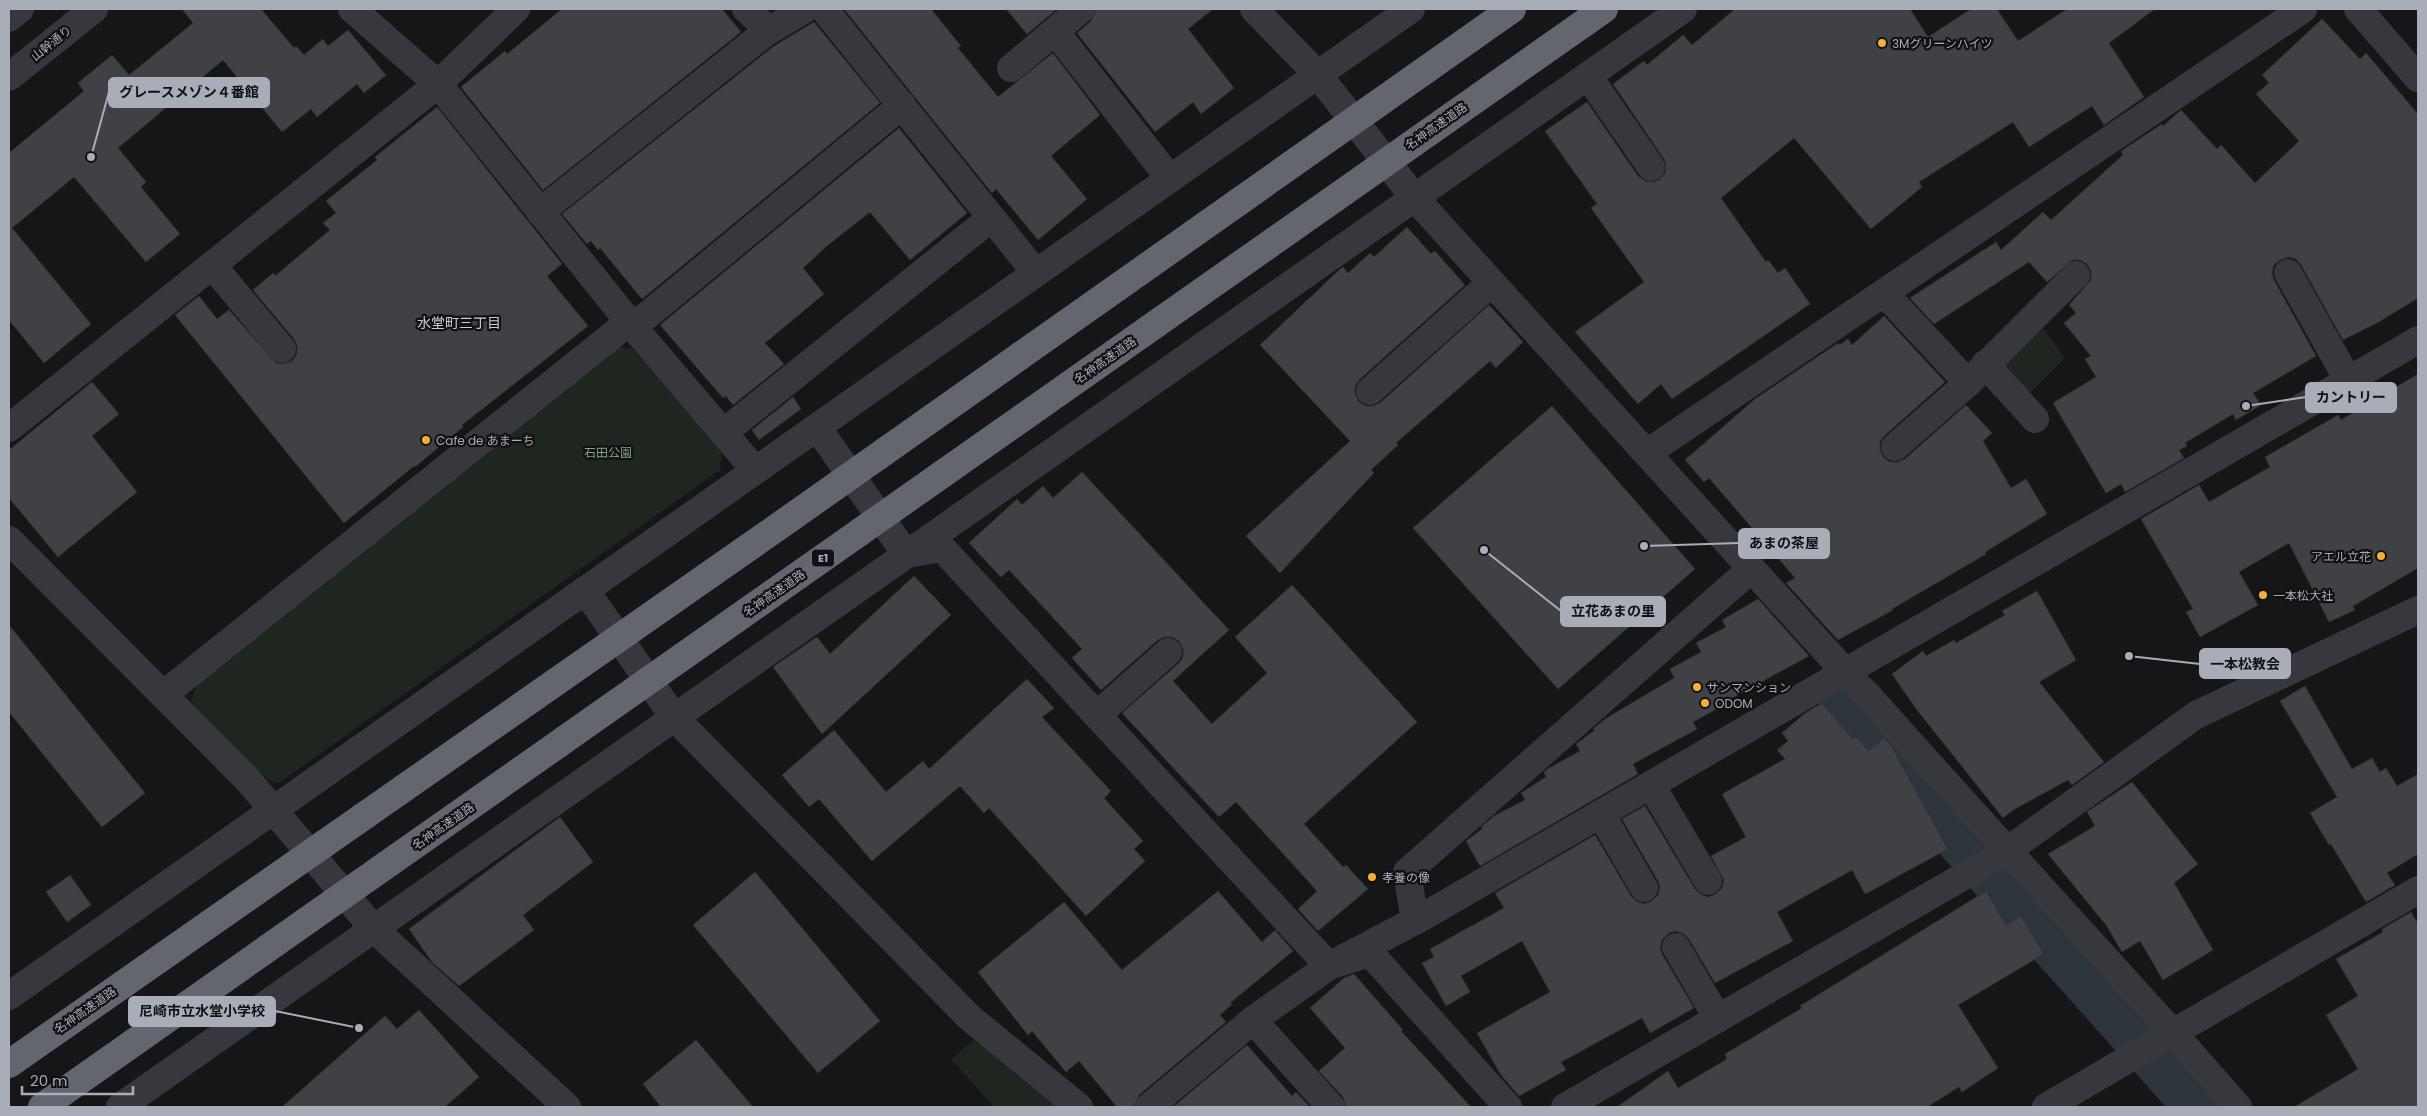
<svg xmlns="http://www.w3.org/2000/svg" width="2427" height="1116" font-family="Poppins,'Noto Sans JP',sans-serif">
<style>
.green{fill:#1e261f}
.lines{fill:none;stroke-linecap:round;stroke-linejoin:round}
.river{stroke:#2c353c;stroke-width:66}
.building{fill:#404145;stroke:#303034}
.minor{stroke:#37383d;stroke-width:28}
.highway{stroke:#63666e;stroke-width:28}
.poi-dot{fill:#f2b134;stroke:#111113;stroke-width:2}
.labels{text-anchor:middle;dominant-baseline:central;stroke-width:4.5;stroke-linejoin:round;paint-order:stroke}
.shield{fill:#111113;stroke:#7b7e86;stroke-width:1}
.shield-label{font-size:11px;font-weight:bold;fill:#a8adb8}
.street-label{font-size:12px;fill:#a8adb8;stroke:#111113}
.poi-label{font-size:12px;fill:#a8adb8;stroke:#111113;text-anchor:start}
.park-label{font-size:12px;fill:#7fa381;stroke:#111113}
.neighbourhood-label{font-size:14px;fill:#c9ccd4;stroke:#111113}
.leader{fill:none;stroke:#a8adb8;stroke-width:2}
.callout-dot{fill:#a8adb8;stroke:#111113;stroke-width:2}
.callout{fill:#a8adb8;stroke:#a8adb8;stroke-width:2}
.callout-label{font-size:14px;text-anchor:middle;font-weight:bold;fill:#111}
</style>
<rect width="100%" height="100%" fill="#161618"/>
<g class="green">
<polygon points="2040,324 2065,358 2027,396 2004,372 2005,359"/>
<polygon points="613,347 632,348 722,451 720,470 279,783 268,780 190,706 197,684"/>
<polygon points="975,1039 1058,1107 994,1107 951,1059"/>
</g>
<g class="lines">
<polyline class="river" points="1852,706 2210,1107"/>
</g>
<g class="building">
<polygon points="182,9 261,9 294,48 296,46 304,55 323,39 328,46 348,30 386,75 364,93 357,84 317,117 311,109 282,132 223,60 118,148 146,182 141,187 180,234 146,262 74,177 12,228 91,324 44,363 9,320 9,153 84,91 78,83 112,55 129,75 193,23"/>
<polygon points="562,9 722,9 741,32 543,190 461,87 505,51 507,54"/>
<polygon points="844,9 931,9 961,46 958,48 998,97 1053,53 1100,115 1051,156 1087,199 1038,240 996,189 992,193"/>
<polygon points="1006,9 1057,9 1027,34"/>
<polygon points="1096,9 1213,9 1188,29 1234,88 1201,114 1193,102 1155,132 1077,33 1091,21"/>
<polygon points="1735,9 1910,9 1928,37 1971,9 1997,9 2018,41 2067,9 2155,9 2109,43 2144,97 2104,125 2092,106 2029,147 2013,122 1919,182 1922,187 1871,229 1794,138 1721,198 1766,262 1768,260 1778,273 1785,268 1810,304 1672,399 1661,384 1638,404 1575,332 1644,282 1591,208 1597,204 1545,131 1587,102 1638,176 1645,181 1653,182 1659,180 1665,173 1666,165 1664,159 1613,84 1644,61 1647,65 1683,35 1692,45"/>
<polygon points="2322,19 2360,59 2366,53 2418,114 2418,298 2377,323 2343,340 2301,265 2296,259 2289,257 2280,260 2274,265 2272,273 2274,280 2316,356 2253,393 2261,405 2236,420 2233,414 2185,443 2187,446 2179,450 2184,458 2125,492 2121,484 2106,493 2053,403 2096,377 2085,359 2091,356 2064,323 2076,313 2069,305 2091,280 2091,271 2087,264 2080,260 2072,260 2047,282 2029,262 1934,324 1910,298 1996,242 2001,250 2043,212 2051,220 2123,155 2121,151 2162,124 2163,126 2181,110 2217,149 2221,145 2255,183 2299,141 2256,94 2269,83 2262,75"/>
<polygon points="814,22 880,103 642,299 600,248 598,250 591,241 587,244 562,214 774,46"/>
<polygon points="437,107 562,264 547,276 588,326 462,425 463,427 415,467 414,466 344,523 175,315 199,296 217,319 229,310 276,363 284,364 292,361 297,354 297,346 294,339 253,290 273,273 275,276 330,230 323,223 336,213 326,201 377,160 375,157"/>
<polygon points="899,128 967,213 910,260 870,212 828,245 803,268 824,294 765,343 784,364 733,405 726,396 723,398 660,325"/>
<polygon points="1407,227 1431,254 1435,251 1465,285 1360,379 1355,386 1355,394 1359,402 1365,406 1373,406 1380,403 1489,305 1523,342 1496,368 1490,361 1396,443 1398,445 1371,470 1374,473 1280,573 1246,536 1350,441 1260,345 1339,270 1343,267 1348,273 1370,253 1374,257"/>
<polygon points="1884,316 1945,382 1884,436 1880,442 1880,450 1883,457 1890,462 1898,462 1905,459 1966,405 1992,433 1983,441 2011,488 2026,479 2047,514 1985,552 1986,554 1892,609 1893,610 1838,640 1786,583 1795,578 1709,478 1704,482 1685,460 1755,399 1838,343 1840,345 1848,339 1852,345"/>
<polygon points="2418,374 2418,568 2353,606 2355,610 2329,622 2289,543 2239,572 2258,605 2200,637 2186,612 2193,609 2141,519 2199,485 2209,502 2270,467 2265,457 2338,415 2341,420"/>
<polygon points="92,382 119,414 92,436 137,492 58,557 9,498 9,450"/>
<polygon points="793,397 801,409 759,440 752,430"/>
<polygon points="1552,406 1695,569 1558,689 1413,528"/>
<polygon points="1082,472 1229,630 1173,681 1212,724 1267,673 1235,637 1292,585 1417,722 1304,824 1343,867 1346,865 1368,889 1318,931 1298,909 1317,891 1236,802 1219,817 1122,713 1179,663 1183,657 1183,649 1179,641 1172,637 1164,637 1158,640 1101,690 1072,658 1082,649 1009,570 1001,577 969,543 1017,499 1022,505 1043,486 1053,498"/>
<polygon points="914,576 951,615 822,734 773,667 817,637 830,654"/>
<polygon points="2037,591 2076,660 2039,682 2104,762 2072,785 2068,780 2013,810 2003,818 1917,710 1892,674 1923,651 1926,656 1954,640 1956,643 2005,615 2002,611"/>
<polygon points="1758,599 1809,656 1723,703 1724,705 1693,722 1697,729 1633,764 1638,774 1480,866 1466,841 1482,829 1481,827 1494,816 1525,800 1521,793 1546,777 1544,772 1549,768 1580,751 1576,744 1595,730 1593,729 1605,719 1674,678 1670,669 1701,652 1696,643 1726,627 1722,620"/>
<polygon points="9,625 145,793 102,827 9,712"/>
<polygon points="1027,679 1054,708 1042,717 1111,791 1104,798 1143,841 1134,849 1145,861 1086,916 989,808 984,813 960,786 872,861 819,799 809,807 782,775 834,730 886,792 923,761 929,769"/>
<polygon points="2305,686 2352,769 2372,758 2380,772 2386,768 2397,786 2418,774 2418,854 2387,873 2395,885 2366,902 2331,844 2329,845 2310,813 2337,797 2280,701"/>
<polygon points="1822,703 1853,739 1856,736 1868,751 1884,738 1892,747 1948,849 1865,894 1852,870 1777,912 1793,941 1715,983 1689,939 1684,934 1676,931 1669,933 1662,940 1660,948 1662,954 1694,1008 1650,1033 1642,1018 1561,1062 1566,1070 1519,1096 1501,1075 1477,1033 1550,992 1522,941 1461,976 1470,992 1446,1006 1422,963 1434,957 1430,949 1504,908 1495,893 1595,835 1631,896 1636,901 1644,904 1652,901 1658,895 1660,887 1658,881 1622,819 1645,806 1695,889 1700,894 1708,897 1716,894 1722,888 1724,880 1711,856 1746,837 1722,794 1785,759 1777,750 1788,741 1782,733 1804,714"/>
<polygon points="2132,782 2198,864 2174,883 2213,950 2163,980 2140,941 2122,952 2106,925 2048,854 2095,826 2087,812"/>
<polygon points="560,817 593,862 523,915 534,930 459,986 432,962 409,929"/>
<polygon points="755,872 880,1021 818,1073 693,925"/>
<polygon points="70,875 91,905 67,922 46,892"/>
<polygon points="1218,891 1262,942 1275,930 1293,951 1230,1003 1232,1004 1220,1015 1226,1022 1139,1095 1134,1107 1117,1107 1079,1061 1066,1072 1032,1031 1028,1035 978,972 1064,902 1122,970"/>
<polygon points="1986,891 2006,925 2021,916 2044,954 1958,1005 1998,1068 1962,1092 1959,1087 1927,1107 1617,1107 1668,1071 1678,1088 1727,1059 1725,1054 1802,1008 1800,1006"/>
<polygon points="2411,912 2418,924 2418,1107 2294,1107 2358,1069 2326,1015 2358,996 2336,959 2383,932 2382,929"/>
<polygon points="1354,974 1403,1030 1401,1031 1471,1107 1346,1107 1343,1097 1319,1071 1345,1048 1310,1008 1344,978"/>
<polygon points="419,1010 479,1077 445,1107 282,1107 385,1016 397,1029"/>
<polygon points="696,1040 753,1107 661,1107 643,1084"/>
<polygon points="1247,1045 1292,1096 1296,1092 1310,1107 1173,1107"/>
</g>
<g class="lines">
<g class="minor">
<polyline points="352,9 438,84 629,322 755,470"/>
<polyline points="746,9 769,30"/>
<polyline points="824,9 1036,273"/>
<polyline points="1254,9 1318,75 1414,197 2173,1033 2238,1107"/>
<polyline points="2358,9 2418,78"/>
<polyline points="9,18 20,9"/>
<polyline points="1055,31 1170,179"/>
<polyline points="1011,68 1081,9"/>
<polyline points="1588,76 1651,167"/>
<polyline points="9,77 94,9"/>
<polyline points="540,212 765,33 805,9"/>
<polyline points="212,265 282,349"/>
<polyline points="2288,273 2348,380"/>
<polyline points="1884,293 1968,383 2076,275"/>
<polyline points="1985,364 2035,419"/>
<polyline points="1370,391 1491,283"/>
<polyline points="817,427 906,554 942,548 1329,966 1370,953 1508,1107"/>
<polyline points="9,428 438,84 516,9"/>
<polyline points="723,433 991,218"/>
<polyline points="1895,447 1968,383"/>
<polyline points="1647,453 2303,9"/>
<polyline points="9,540 248,780 373,928 567,1107"/>
<polyline points="585,590 674,717 970,1018 1079,1107"/>
<polyline points="163,695 629,322 644,318 902,105"/>
<polyline points="1097,715 1168,652"/>
<polyline points="1651,785 1708,881"/>
<polyline points="1601,814 1644,888"/>
<polyline points="1415,921 1407,872 1750,570"/>
<polyline points="1676,947 1718,1019"/>
<polyline points="9,996 1411,9"/>
<polyline points="1253,1020 1331,1107"/>
<polyline points="120,1107 1683,9"/>
<polyline points="1149,1107 1253,1020 1329,966 1426,915 2418,340"/>
<polyline points="1565,1107 2007,851 2196,715 2418,610"/>
<polyline points="2046,1107 2418,890"/>
</g>
<g class="highway">
<polyline points="9,1064 782,524 1512,9"/>
<polyline points="42,1107 1604,9"/>
</g>
</g>
<g class="poi-dot">
<circle cx="1882" cy="43" r="5"/>
<circle cx="426" cy="440" r="5"/>
<circle cx="2381" cy="556" r="5"/>
<circle cx="2263" cy="595" r="5"/>
<circle cx="1697" cy="687" r="5"/>
<circle cx="1705" cy="703" r="5"/>
<circle cx="1372" cy="877" r="5"/>
</g>
<g class="labels">
<rect class="shield" x="812" y="549.5" width="22" height="17" rx="4"/>
<g class="shield-label">
<text x="823" y="558">E1</text>
</g>
<g class="street-label">
<text transform="translate(51 43) rotate(-39)">山幹通り</text>
<text transform="translate(1436 126) rotate(-35)">名神高速道路</text>
<text transform="translate(1105 360) rotate(-35)">名神高速道路</text>
<text transform="translate(774 593) rotate(-35)">名神高速道路</text>
<text transform="translate(443 826) rotate(-35)">名神高速道路</text>
<text transform="translate(85 1010) rotate(-35)">名神高速道路</text>
</g>
<g class="poi-label">
<text x="1892" y="43">3Mグリーンハイツ</text>
<text x="436" y="440">Cafe de あまーち</text>
<text x="2371" y="556" text-anchor="end">アエル立花</text>
<text x="2273" y="595">一本松大社</text>
<text x="1707" y="687">サンマンション</text>
<text x="1715" y="703">ODOM</text>
<text x="1382" y="877">孝養の像</text>
</g>
<g class="park-label">
<text x="608" y="452">石田公園</text>
</g>
<g class="neighbourhood-label">
<text x="459" y="323">水堂町三丁目</text>
</g>
</g>
<path class="leader" d="M91 157L109 92M2246 406L2306 397M1644 546L1739 543M1484 550L1561 611M2129 656L2200 664M359 1028L275 1011"/>
<g class="callout-dot">
<circle cx="91" cy="157" r="5"/>
<circle cx="2246" cy="406" r="5"/>
<circle cx="1644" cy="546" r="5"/>
<circle cx="1484" cy="550" r="5"/>
<circle cx="2129" cy="656" r="5"/>
<circle cx="359" cy="1028" r="5"/>
</g>
<g class="callout">
<rect x="109" y="78" width="160" height="29" rx="5"/>
<rect x="2306" y="383" width="90" height="29" rx="5"/>
<rect x="1739" y="529" width="90" height="29" rx="5"/>
<rect x="1561" y="597" width="104" height="29" rx="5"/>
<rect x="2200" y="649" width="90" height="29" rx="5"/>
<rect x="129" y="997" width="146" height="29" rx="5"/>
</g>
<g class="callout-label">
<text x="189" y="97">グレースメゾン４番館</text>
<text x="2351" y="402">カントリー</text>
<text x="1784" y="548">あまの茶屋</text>
<text x="1613" y="616">立花あまの里</text>
<text x="2245" y="669">一本松教会</text>
<text x="202" y="1016">尼崎市立水堂小学校</text>
</g>
<rect width="2427" height="1116" fill="none" stroke="#a8adb8" stroke-width="20"/>
<path d="M22 1086v8h111v-8" fill="none" stroke="#a8adb8" stroke-width="2.5"/>
<text x="30" y="1086" font-size="15" fill="#a8adb8" stroke="#111113" stroke-width="4" paint-order="stroke">20 m</text>
</svg>
